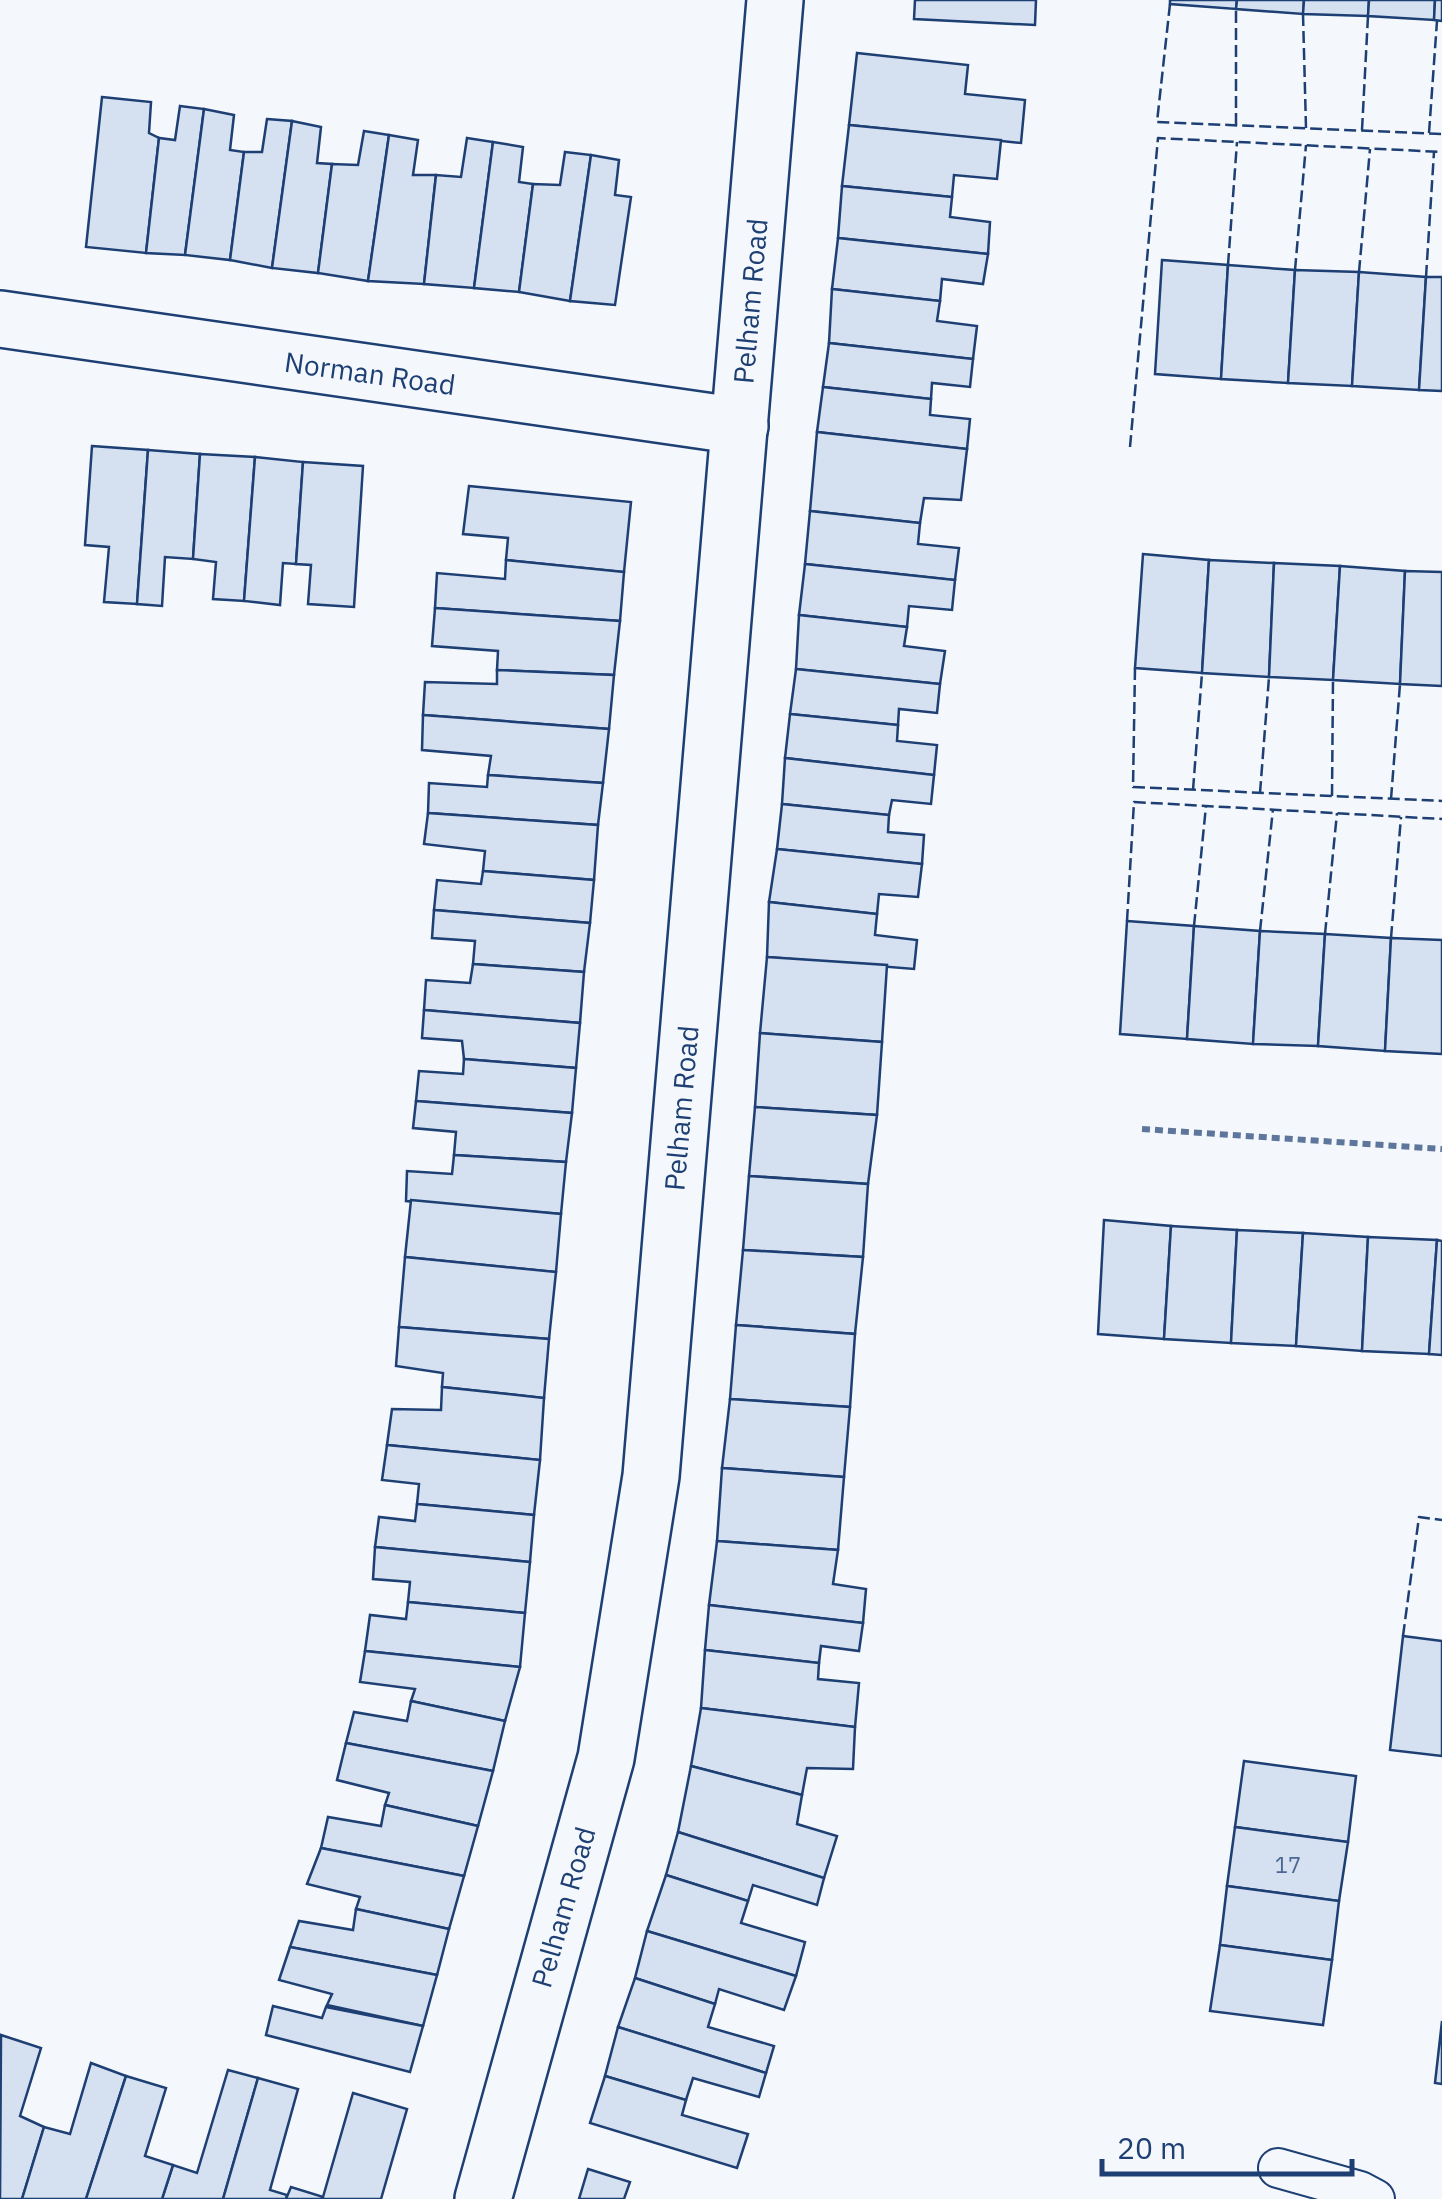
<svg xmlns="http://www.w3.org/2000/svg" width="1442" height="2199" font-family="'IBM Plex Sans',sans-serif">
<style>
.building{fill:#d5e0f0;stroke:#1d3f73;stroke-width:2.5}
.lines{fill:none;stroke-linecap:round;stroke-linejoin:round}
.lane-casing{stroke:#1d3f73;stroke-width:42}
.street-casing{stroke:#1d3f73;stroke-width:60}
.path{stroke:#5e769c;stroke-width:6;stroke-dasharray:8 5;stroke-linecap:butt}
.lane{stroke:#f4f7fb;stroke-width:38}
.street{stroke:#f4f7fb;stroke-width:55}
.fence{stroke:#1d3f73;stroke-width:2.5;stroke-dasharray:12 5;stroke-linecap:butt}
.labels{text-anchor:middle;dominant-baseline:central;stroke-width:8;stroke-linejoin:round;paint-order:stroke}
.number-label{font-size:22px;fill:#4b6792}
.street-label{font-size:28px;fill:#1d3f73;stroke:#f4f7fb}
</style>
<rect width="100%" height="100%" fill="#f4f7fb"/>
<g class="building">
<polygon points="915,0 1036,0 1035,25 914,19"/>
<polygon points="1170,0 1237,0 1236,9 1170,4"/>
<polygon points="1237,0 1304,0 1303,14 1236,9"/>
<polygon points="1304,0 1369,0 1368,16 1303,14"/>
<polygon points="1369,0 1435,0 1434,20 1368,16"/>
<polygon points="1435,0 1442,0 1442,21 1434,20"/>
<polygon points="857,53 968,65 965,94 1025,100 1021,143 849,125"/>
<polygon points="102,97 151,102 149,133 159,138 146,253 86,247"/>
<polygon points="180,106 204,109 185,255 146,253 159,138 175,140"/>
<polygon points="204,109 234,115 230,150 244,152 230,260 185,255"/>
<polygon points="267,119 292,121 272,268 230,260 244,152 262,152"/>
<polygon points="292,121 321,127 317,163 332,164 318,273 272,268"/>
<polygon points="849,125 1001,140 997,179 954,175 952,197 842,186"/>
<polygon points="364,131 389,135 368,281 318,273 332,164 358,165"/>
<polygon points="389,135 418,140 413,175 436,175 424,284 368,281"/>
<polygon points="467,138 493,142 474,288 424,284 436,175 461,177"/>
<polygon points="493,142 523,147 519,182 533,184 519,292 474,288"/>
<polygon points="565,152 591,155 570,301 519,292 533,184 560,185"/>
<polygon points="591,155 619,160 615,195 631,197 615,305 570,301"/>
<polygon points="842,186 952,197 950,217 990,222 988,254 838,238"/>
<polygon points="838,238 988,254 983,284 942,279 940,301 832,289"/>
<polygon points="1162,260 1228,265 1221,379 1155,374"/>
<polygon points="1228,265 1295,270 1288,383 1221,379"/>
<polygon points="1295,270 1359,272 1352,386 1288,383"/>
<polygon points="1359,272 1426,277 1419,390 1352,386"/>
<polygon points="1426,277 1442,277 1442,391 1419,390"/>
<polygon points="832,289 940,301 937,321 977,326 973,359 829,343"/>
<polygon points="829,343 973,359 970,387 932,383 931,399 823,387"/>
<polygon points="823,387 931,399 930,415 970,419 967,449 817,432"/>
<polygon points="817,432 967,449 961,500 924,498 920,523 810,511"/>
<polygon points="92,446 148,450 137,604 104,602 109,547 85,545"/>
<polygon points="148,450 200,454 193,559 165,557 162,606 137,604"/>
<polygon points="200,454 255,457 244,601 213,599 216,562 193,559"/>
<polygon points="255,457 303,462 296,564 283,563 280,605 244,601"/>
<polygon points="303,462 363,466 354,607 308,604 311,565 296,564"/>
<polygon points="469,486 631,502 624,572 506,560 508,538 463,534"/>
<polygon points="810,511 920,523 918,544 959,548 955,580 805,564"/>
<polygon points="1143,554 1209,560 1202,673 1135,668"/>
<polygon points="506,560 624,572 620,621 435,608 437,573 505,579"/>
<polygon points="1209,560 1274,563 1269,677 1202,673"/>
<polygon points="1274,563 1340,566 1333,680 1269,677"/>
<polygon points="805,564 955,580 952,610 909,606 907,627 799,615"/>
<polygon points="1340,566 1405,571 1400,684 1333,680"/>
<polygon points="1405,571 1442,572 1442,686 1400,684"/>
<polygon points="435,608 620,621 614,675 497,670 498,651 432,646"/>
<polygon points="799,615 907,627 904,646 945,651 940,684 796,669"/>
<polygon points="796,669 940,684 937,713 899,709 898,725 790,714"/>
<polygon points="497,670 614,675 609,729 423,715 425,682 497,684"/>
<polygon points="790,714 898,725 897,741 937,745 934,775 785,758"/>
<polygon points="423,715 609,729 603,783 488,775 491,756 422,750"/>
<polygon points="785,758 934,775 931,804 892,800 889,815 782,804"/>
<polygon points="488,775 603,783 598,825 428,813 429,783 487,787"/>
<polygon points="782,804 889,815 888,832 924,835 922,864 777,849"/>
<polygon points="428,813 598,825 594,880 483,871 485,851 424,844"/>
<polygon points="777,849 922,864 918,897 879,894 877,914 769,902"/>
<polygon points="483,871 594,880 590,923 434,910 437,880 481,884"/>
<polygon points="769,902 877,914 875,935 917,940 914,969 767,957"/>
<polygon points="434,910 590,923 584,972 473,964 475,941 432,938"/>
<polygon points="1127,921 1194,926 1187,1039 1120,1034"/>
<polygon points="1194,926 1260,931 1253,1044 1187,1039"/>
<polygon points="1260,931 1325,934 1318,1046 1253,1044"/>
<polygon points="1325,934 1391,938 1385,1051 1318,1046"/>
<polygon points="1391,938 1442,940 1442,1054 1385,1051"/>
<polygon points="767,957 887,965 882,1042 760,1033"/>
<polygon points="473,964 584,972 580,1023 424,1010 426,980 470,983"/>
<polygon points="424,1010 580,1023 576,1068 464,1059 462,1041 422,1038"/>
<polygon points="760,1033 882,1042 877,1115 755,1107"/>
<polygon points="464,1059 576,1068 572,1113 416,1101 419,1071 463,1074"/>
<polygon points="416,1101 572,1113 566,1162 454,1155 456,1132 413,1128"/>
<polygon points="755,1107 877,1115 868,1184 749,1176"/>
<polygon points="454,1155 566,1162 561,1214 406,1201 407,1171 452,1174"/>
<polygon points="749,1176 868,1184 863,1257 743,1250"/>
<polygon points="411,1200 561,1214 556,1272 405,1257"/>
<polygon points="1104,1220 1171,1226 1164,1339 1098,1334"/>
<polygon points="1171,1226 1237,1230 1231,1343 1164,1339"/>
<polygon points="1237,1230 1303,1233 1296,1346 1231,1343"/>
<polygon points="1303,1233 1368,1237 1362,1351 1296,1346"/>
<polygon points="1368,1237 1437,1240 1429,1354 1362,1351"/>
<polygon points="1437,1240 1442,1241 1442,1355 1429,1354"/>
<polygon points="743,1250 863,1257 855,1334 736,1325"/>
<polygon points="405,1257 556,1272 549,1339 399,1327"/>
<polygon points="736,1325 855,1334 850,1407 730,1399"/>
<polygon points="399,1327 549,1339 544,1398 442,1387 443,1373 396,1366"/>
<polygon points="442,1387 544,1398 540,1460 387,1445 392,1409 441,1410"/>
<polygon points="730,1399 850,1407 844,1477 722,1468"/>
<polygon points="387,1445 540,1460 534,1515 417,1504 419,1484 382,1480"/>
<polygon points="722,1468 844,1477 838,1550 717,1541"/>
<polygon points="417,1504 534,1515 530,1562 375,1547 379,1517 415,1521"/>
<polygon points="717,1541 838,1550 833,1584 866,1589 863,1623 709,1605"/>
<polygon points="375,1547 530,1562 525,1613 408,1602 410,1582 373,1579"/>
<polygon points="408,1602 525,1613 520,1667 365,1651 370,1615 406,1619"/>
<polygon points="709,1605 863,1623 859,1651 821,1646 819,1663 705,1650"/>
<polygon points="1403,1636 1442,1641 1442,1756 1390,1750"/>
<polygon points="705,1650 819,1663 818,1679 859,1683 855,1727 701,1708"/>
<polygon points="365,1651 520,1667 505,1721 411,1701 415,1689 360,1682"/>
<polygon points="411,1701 505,1721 493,1771 346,1743 354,1712 407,1721"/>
<polygon points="701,1708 855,1727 853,1769 807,1768 802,1795 691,1766"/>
<polygon points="346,1743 493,1771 478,1826 385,1805 389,1793 337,1780"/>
<polygon points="1244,1761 1356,1776 1348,1842 1235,1827"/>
<polygon points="691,1766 802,1795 797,1824 837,1836 824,1878 678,1832"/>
<polygon points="385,1805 478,1826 464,1876 321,1848 328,1817 381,1826"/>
<polygon points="1235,1827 1348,1842 1339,1901 1227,1886"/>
<polygon points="678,1832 824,1878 817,1905 753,1885 748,1901 666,1875"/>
<polygon points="321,1848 464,1876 449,1929 356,1909 360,1897 307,1884"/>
<polygon points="666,1875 748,1901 741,1923 805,1942 796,1976 647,1931"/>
<polygon points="1227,1886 1339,1901 1332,1960 1220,1945"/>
<polygon points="356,1909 449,1929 437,1975 290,1947 299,1921 353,1930"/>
<polygon points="647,1931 796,1976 784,2010 719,1989 715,2004 635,1978"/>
<polygon points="1220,1945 1332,1960 1323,2025 1210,2011"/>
<polygon points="290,1947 437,1975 423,2026 327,2005 332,1994 279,1980"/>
<polygon points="635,1978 715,2004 708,2027 774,2046 766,2073 618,2027"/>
<polygon points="273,2006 322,2018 326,2007 423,2026 410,2072 266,2035"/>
<polygon points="1442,2021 1442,2084 1435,2083"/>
<polygon points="618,2027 766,2073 759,2097 693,2078 686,2100 605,2076"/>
<polygon points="1,2035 41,2048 20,2116 44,2127 22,2199 0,2199"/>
<polygon points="91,2063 126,2076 86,2199 22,2199 44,2127 70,2134"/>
<polygon points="228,2070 258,2078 223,2199 162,2199 173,2165 197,2173"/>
<polygon points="126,2076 166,2088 145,2156 173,2165 162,2199 86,2199"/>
<polygon points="605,2076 686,2100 682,2115 748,2134 737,2168 590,2123"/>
<polygon points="258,2078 298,2089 270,2190 287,2195 286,2199 223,2199"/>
<polygon points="353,2093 407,2109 381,2199 286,2199 291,2187 323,2197"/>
<polygon points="588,2169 630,2182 624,2199 579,2199"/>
</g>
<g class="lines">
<g class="lane-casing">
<polyline id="lane" points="1278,2168 1360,2191 1375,2199"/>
</g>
<g class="street-casing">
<g id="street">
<polyline points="0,319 740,426"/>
<polyline points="483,2199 606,1758 651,1476 775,0"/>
</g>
</g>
<polyline class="path" points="1142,1129 1442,1149"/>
<use href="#lane" class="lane"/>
<use href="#street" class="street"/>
<g class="fence">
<polyline points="1170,4 1157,122 1442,134"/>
<polyline points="1303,14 1306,128"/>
<polyline points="1236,125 1236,9"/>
<polyline points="1362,130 1368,16"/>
<polyline points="1429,133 1437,21"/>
<polyline points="1228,265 1237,142"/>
<polyline points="1295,270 1306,145"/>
<polyline points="1359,272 1370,149"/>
<polyline points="1426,277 1434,152"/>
<polyline points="1130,447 1158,138 1442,152"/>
<polyline points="1135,668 1133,787 1442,801"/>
<polyline points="1193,790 1202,673"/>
<polyline points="1260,793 1269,677"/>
<polyline points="1332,796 1333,680"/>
<polyline points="1391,799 1400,684"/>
<polyline points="1127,921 1134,802 1442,819"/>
<polyline points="1194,926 1206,806"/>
<polyline points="1260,931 1273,809"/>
<polyline points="1325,934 1337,813"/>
<polyline points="1391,938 1401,817"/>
<polyline points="1403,1636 1419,1517 1442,1520"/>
</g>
</g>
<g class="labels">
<g class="number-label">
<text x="1288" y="1864">17</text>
</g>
<g class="street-label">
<text transform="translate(750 301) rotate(-85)">Pelham Road</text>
<text transform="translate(370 373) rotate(8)">Norman Road</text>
<text transform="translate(681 1108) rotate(-85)">Pelham Road</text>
<text transform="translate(563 1907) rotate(-74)">Pelham Road</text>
</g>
</g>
<path d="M1102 2159v15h250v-15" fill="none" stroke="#1d3f73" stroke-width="5"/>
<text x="1117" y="2159" font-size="30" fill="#1d3f73" stroke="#f4f7fb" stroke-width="8" paint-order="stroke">20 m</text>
</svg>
